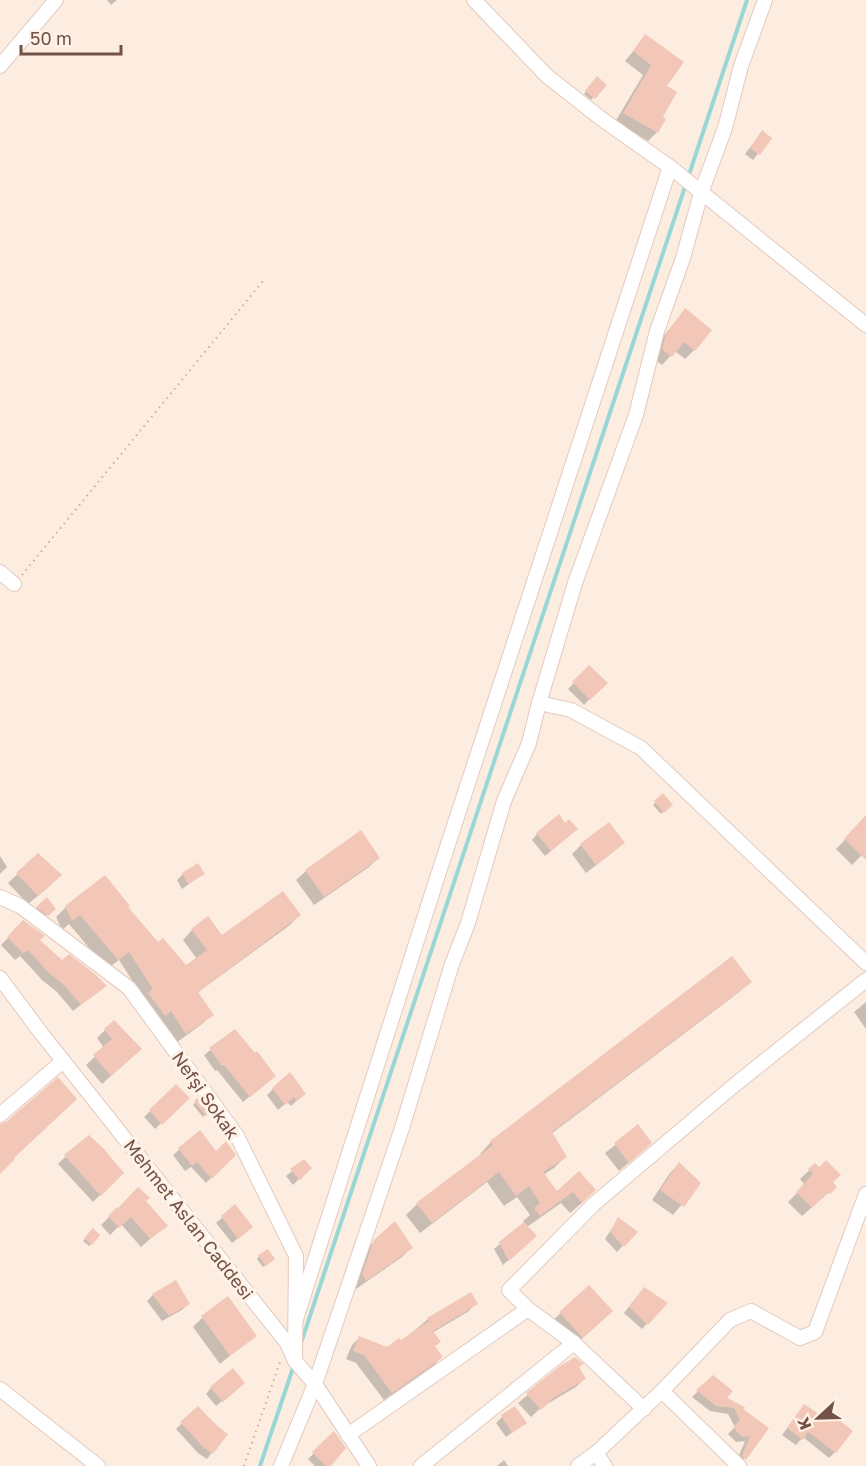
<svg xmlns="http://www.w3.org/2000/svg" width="866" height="1466" font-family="'Golos Text',sans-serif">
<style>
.shadow{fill:#0003}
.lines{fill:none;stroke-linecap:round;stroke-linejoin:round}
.stream{stroke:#9bd6d7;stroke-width:4}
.building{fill:#f2c7b7}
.minor-casing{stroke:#e2cabf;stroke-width:16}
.path{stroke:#d6aa9b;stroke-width:2;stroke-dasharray:1.5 4.5;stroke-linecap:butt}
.minor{stroke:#fff;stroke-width:14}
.labels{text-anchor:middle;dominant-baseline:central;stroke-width:6;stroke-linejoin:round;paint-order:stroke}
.street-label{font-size:18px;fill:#735147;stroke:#fff2e6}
</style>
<rect width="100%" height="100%" fill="#fcede0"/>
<g class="shadow">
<polygon points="107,0 117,0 111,5"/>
<polygon points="646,36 665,87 657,132 648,141 615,122 643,75 625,61"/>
<polygon points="594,80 605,85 591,100 584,94"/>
<polygon points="762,132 770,138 753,160 745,154"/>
<polygon points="685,310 694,350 685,359 675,351 662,365 653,358 657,344"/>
<polygon points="589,667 605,683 584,705 568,689"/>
<polygon points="663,796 671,805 661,814 653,805"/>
<polygon points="866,818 866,851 852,865 836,849"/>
<polygon points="537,834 570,835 545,856 532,840"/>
<polygon points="581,845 613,852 586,873 572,854"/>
<polygon points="38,855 51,885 28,904 8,883"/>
<polygon points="0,856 7,867 0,874"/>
<polygon points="378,858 369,867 314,905 296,880 306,871"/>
<polygon points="183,874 203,874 182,889 177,880"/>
<polygon points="47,899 54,909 44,917 35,910"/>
<polygon points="66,907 126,908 157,944 185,968 197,959 183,940 192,930 221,937 299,915 290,925 197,993 212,1014 202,1024 176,1043 144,999 119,960 107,969 69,924 62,930 56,917"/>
<polygon points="24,922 39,941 62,962 105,986 73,1011 57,992 42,980 20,956 15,960 1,945"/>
<polygon points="750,982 738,993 551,1134 565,1157 554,1168 543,1175 557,1193 579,1173 583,1202 570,1213 561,1203 527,1227 530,1241 503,1265 494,1249 525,1223 523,1221 530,1215 517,1197 504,1206 487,1182 420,1233 406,1215 417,1204 481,1156 480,1154 491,1142"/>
<polygon points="866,1002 866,1029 854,1012"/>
<polygon points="105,1030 131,1058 102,1084 86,1065 104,1048 97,1038"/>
<polygon points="235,1031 268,1082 243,1102 217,1070 215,1071 204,1055"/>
<polygon points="176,1086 188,1098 155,1129 144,1117"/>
<polygon points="273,1089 304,1094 291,1106 287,1102 278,1110 267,1095"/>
<polygon points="198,1100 207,1113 203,1117 193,1105"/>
<polygon points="638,1127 641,1152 619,1171 605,1153"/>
<polygon points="200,1132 215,1153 234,1155 206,1183 191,1167 185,1171 173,1155"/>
<polygon points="65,1157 122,1173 93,1202 58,1164"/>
<polygon points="304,1161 310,1168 293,1185 286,1176"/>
<polygon points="679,1164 699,1184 673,1215 652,1200 670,1173"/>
<polygon points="815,1165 835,1187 802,1216 788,1202 805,1185 800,1179"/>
<polygon points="144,1201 166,1225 141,1247 121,1224 110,1235 101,1225 117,1209 118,1210"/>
<polygon points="235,1207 245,1233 232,1243 216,1223"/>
<polygon points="618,1219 636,1232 617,1252 605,1239"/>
<polygon points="93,1231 98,1235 89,1246 83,1241"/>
<polygon points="375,1241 411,1248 402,1257 356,1289 353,1284 365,1251"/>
<polygon points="259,1256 271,1262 263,1267 257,1259"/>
<polygon points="589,1287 602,1320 573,1347 551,1322"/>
<polygon points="153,1295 188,1304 182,1310 162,1321 147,1301"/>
<polygon points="638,1295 666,1303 642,1329 624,1313"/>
<polygon points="476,1303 469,1311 432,1333 434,1347 441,1357 434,1365 384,1400 356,1363 346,1359 352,1345 359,1338 388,1348 401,1342 428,1319"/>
<polygon points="202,1318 255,1335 220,1364 193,1327"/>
<polygon points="561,1367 578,1368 584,1379 576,1387 542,1407 531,1417 518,1403"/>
<polygon points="713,1377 725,1399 744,1408 742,1410 767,1428 739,1465 736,1462 745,1441 736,1442 728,1434 735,1427 728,1414 710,1411 692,1397"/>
<polygon points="211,1388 237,1389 216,1406 206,1394"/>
<polygon points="804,1406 835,1452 829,1458 803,1437 796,1445 782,1435"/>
<polygon points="198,1408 226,1434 207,1459 198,1453 176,1429"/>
<polygon points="502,1417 525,1423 506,1437 496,1423"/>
<polygon points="334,1433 329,1466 315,1466 308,1459"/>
<polygon points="504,1460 508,1466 497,1466"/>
</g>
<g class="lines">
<g class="stream">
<polyline points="301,1343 747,0"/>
<polyline points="260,1466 294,1365"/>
</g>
</g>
<g class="building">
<polygon points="645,34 684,62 667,86 677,92 663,117 666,119 658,133 623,113 651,65 633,51"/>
<polygon points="597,76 607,85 595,99 585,91"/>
<polygon points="762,130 772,138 760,155 750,148"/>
<polygon points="685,308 712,330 695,351 684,342 672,357 662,349 666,334"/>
<polygon points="589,665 608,683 590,700 572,682"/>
<polygon points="663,793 673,805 664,813 654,801"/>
<polygon points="559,814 565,823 569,819 578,829 551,851 536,833"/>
<polygon points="866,815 866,860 844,839"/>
<polygon points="609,822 625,843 596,865 580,844"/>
<polygon points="361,830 380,858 324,897 305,870"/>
<polygon points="38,853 62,875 38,896 16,873"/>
<polygon points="198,863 205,874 188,884 182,873"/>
<polygon points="105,875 130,906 128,907 158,942 163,938 186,965 207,950 191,929 208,916 222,935 283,891 301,915 198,992 214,1015 186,1034 171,1011 165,1016 148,993 153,989 129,952 118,960 80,915 72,921 65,906"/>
<polygon points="47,897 56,909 48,916 36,907"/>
<polygon points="23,920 45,936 40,940 62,960 69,954 96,975 107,986 81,1005 64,985 49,973 28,950 23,953 7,937"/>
<polygon points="732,956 752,982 552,1132 567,1157 543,1172 557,1191 579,1171 596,1190 582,1203 573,1192 540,1216 534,1208 540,1203 529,1186 516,1196 499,1172 432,1223 416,1203 493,1145 490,1141"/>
<polygon points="114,1020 142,1049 111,1076 93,1055 112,1039 104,1029"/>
<polygon points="235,1029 255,1053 257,1051 276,1076 250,1097 224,1065 222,1066 209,1048"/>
<polygon points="290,1072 306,1094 297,1101 294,1097 285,1105 272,1088"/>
<polygon points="58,1077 77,1099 14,1158 15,1159 0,1174 0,1124 6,1122"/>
<polygon points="176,1084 190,1098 162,1125 149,1110"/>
<polygon points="198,1098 209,1113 206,1116 194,1101"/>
<polygon points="638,1124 652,1143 629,1163 614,1143"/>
<polygon points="200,1130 216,1151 226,1141 236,1155 212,1179 197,1162 192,1166 178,1148"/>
<polygon points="89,1135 104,1149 124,1173 101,1196 64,1155"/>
<polygon points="304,1159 312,1168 300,1180 290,1169"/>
<polygon points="826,1160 841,1175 833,1182 837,1187 830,1194 828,1192 812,1208 796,1192 813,1174 808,1169 815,1163 819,1167"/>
<polygon points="679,1162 701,1183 684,1207 660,1190"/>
<polygon points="138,1187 150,1198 146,1201 168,1226 150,1239 131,1217 119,1228 108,1216 117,1207 118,1208"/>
<polygon points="235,1204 253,1227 238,1239 221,1216"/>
<polygon points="618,1217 638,1232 624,1247 610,1232"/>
<polygon points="395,1221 413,1248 366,1281 362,1274 374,1240"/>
<polygon points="524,1222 537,1236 509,1261 499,1242"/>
<polygon points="93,1228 100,1235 92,1245 84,1238"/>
<polygon points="268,1249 275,1259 266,1266 258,1255"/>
<polygon points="176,1280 190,1304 169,1316 152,1294"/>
<polygon points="589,1285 613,1311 583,1338 559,1312"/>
<polygon points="644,1287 668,1303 648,1325 629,1307"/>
<polygon points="471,1292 478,1304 433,1331 441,1342 435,1346 443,1357 392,1393 364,1355 353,1351 359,1336 387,1347 399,1338 401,1340 429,1321 427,1318"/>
<polygon points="228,1296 257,1336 230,1356 201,1316"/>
<polygon points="575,1357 584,1364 579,1367 586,1379 552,1399 541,1410 526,1393 560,1366"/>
<polygon points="233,1368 245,1383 223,1402 210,1387"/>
<polygon points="713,1375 733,1391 727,1398 746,1408 743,1409 769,1428 746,1460 742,1456 750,1436 742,1437 733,1427 740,1420 734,1408 716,1406 696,1390"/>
<polygon points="804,1404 826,1419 830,1413 853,1431 836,1453 808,1432 803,1440 787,1428"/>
<polygon points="198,1406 216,1425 228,1434 213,1454 204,1448 180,1422"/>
<polygon points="515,1406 527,1423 512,1433 501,1415"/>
<polygon points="334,1431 346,1448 331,1466 326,1466 312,1452"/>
</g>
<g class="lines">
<g class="minor-casing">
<g id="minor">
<polyline points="474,0 547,76 603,120 670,167 866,325"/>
<polyline points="0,66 56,0"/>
<polyline points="0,572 14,584"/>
<polyline points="539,703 571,710 641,748 866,963"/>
<polyline points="0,897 20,906 129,988 237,1136 296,1256 295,1356"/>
<polyline points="0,978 41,1033 287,1343 295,1361 315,1384 369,1466"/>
<polyline points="0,1115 63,1061"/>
<polyline points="528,1309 509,1290 594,1204 732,1087 866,980"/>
<polyline points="296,1319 437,878 670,167"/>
<polyline points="0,1389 98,1466"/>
<polyline points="662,1391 730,1320 751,1311 800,1338 815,1332 866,1194"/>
<polyline points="348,1435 528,1309 574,1343 644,1409"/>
<polyline points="596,1453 662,1391 739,1466"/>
<polyline points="281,1466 315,1384 402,1128 452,964 468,923 504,801 529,743 539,703 575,583 636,415 657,331 683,258 701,193 725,128 741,66 765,0"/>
<polyline points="421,1466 574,1343"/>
<polyline points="578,1466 596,1453 605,1466"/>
</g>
</g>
<g class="path">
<polyline points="22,575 263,281"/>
<polyline points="244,1466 280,1362"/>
</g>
<use href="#minor" class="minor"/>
</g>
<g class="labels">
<g class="street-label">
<text transform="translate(206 1095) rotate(55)">Nefşi Sokak</text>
<text transform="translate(189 1219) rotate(52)">Mehmet Aslan Caddesi</text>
</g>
</g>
<g transform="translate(818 1418) rotate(248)" stroke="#fff2e6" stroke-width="4.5" paint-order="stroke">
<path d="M0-4.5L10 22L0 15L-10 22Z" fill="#735147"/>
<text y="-9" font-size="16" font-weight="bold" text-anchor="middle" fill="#735147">K</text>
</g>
<path d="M21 45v9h100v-9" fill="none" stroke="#735147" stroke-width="3"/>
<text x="30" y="45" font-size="18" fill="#735147" stroke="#fff2e6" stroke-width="4.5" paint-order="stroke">50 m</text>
</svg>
